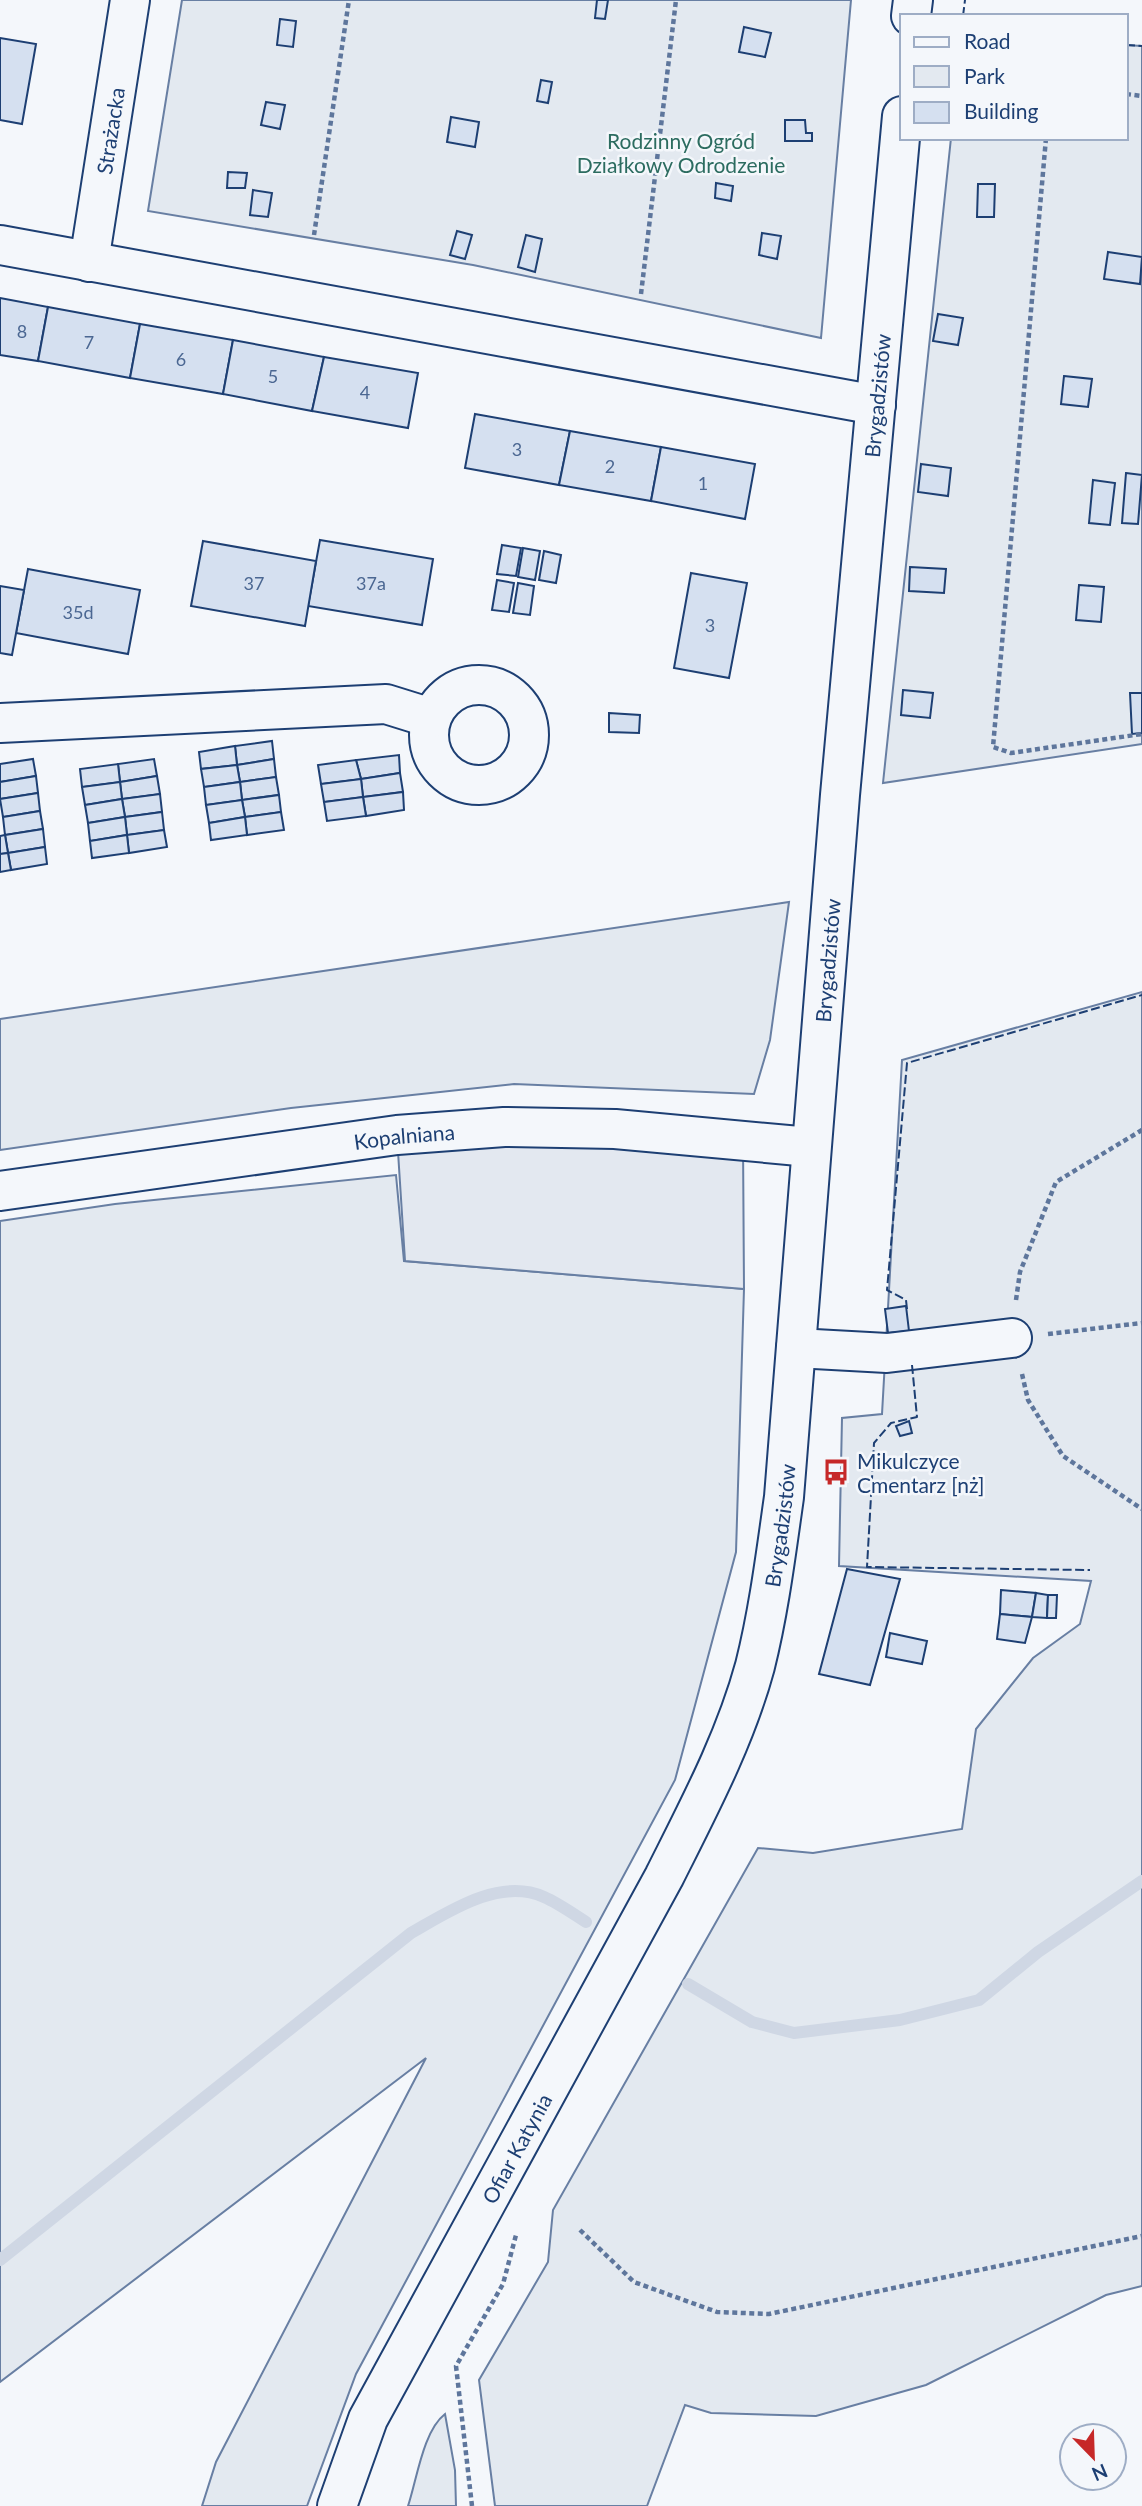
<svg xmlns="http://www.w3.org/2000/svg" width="1142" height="2506" font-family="Lato,sans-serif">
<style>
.green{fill:#e3e9f0;stroke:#687fa3;stroke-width:2}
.parking{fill:#e3e8f0;stroke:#687fa3;stroke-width:2}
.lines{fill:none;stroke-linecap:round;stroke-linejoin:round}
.stream{stroke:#cfd7e4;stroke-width:12}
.building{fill:#d5e0f0;stroke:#1d3f73;stroke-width:2}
.minor-casing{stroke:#1d3f73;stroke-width:42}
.path{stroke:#5e769c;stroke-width:4.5;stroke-dasharray:5 3.5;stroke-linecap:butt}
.minor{stroke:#f4f7fb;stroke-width:38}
.fence{stroke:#1d3f73;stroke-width:2;stroke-dasharray:9 3.5;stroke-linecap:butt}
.labels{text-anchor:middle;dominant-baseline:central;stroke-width:5;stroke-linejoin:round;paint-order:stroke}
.number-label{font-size:18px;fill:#4b6792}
.street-label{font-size:21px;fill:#1d3f73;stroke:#f4f7fb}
.park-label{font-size:21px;fill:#2c6c60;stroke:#f4f7fb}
.poi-label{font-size:21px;fill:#1d3f73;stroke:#f4f7fb;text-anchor:start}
</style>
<rect width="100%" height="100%" fill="#f4f7fb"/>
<g class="green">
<polygon points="182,0 851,0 821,338 473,265 148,211"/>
<polygon points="1126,45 1142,46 1142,744 883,783 951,138 1126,138"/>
<polygon points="789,902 770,1040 754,1094 514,1084 291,1108 0,1150 0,1019"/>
<polygon points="1142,992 1142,2286 1106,2295 926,2385 816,2416 711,2413 685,2405 647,2506 495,2506 479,2380 548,2262 553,2210 758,1848 813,1853 962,1829 976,1729 1033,1658 1080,1624 1091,1581 839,1566 842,1418 882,1414 902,1060"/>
<polygon points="396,1175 404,1261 744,1289 736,1552 675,1780 356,2374 307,2506 202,2506 216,2462 426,2058 0,2382 0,1221 115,1204"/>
<path d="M445 2414 455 2470 456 2506H408C417 2479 423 2431 445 2414Z"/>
</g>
<polygon class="parking" points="397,1136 743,1141 744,1289 405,1261"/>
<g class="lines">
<g class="stream">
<polyline points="688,1984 752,2022 794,2033 900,2020 979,2000 1038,1952 1142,1881"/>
<path d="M0 2260 411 1933C448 1912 499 1877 544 1897 558 1903 572 1913 586 1922"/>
</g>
</g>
<g class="building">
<polygon points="597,0 608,0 605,19 595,18"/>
<polygon points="280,19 296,21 293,47 277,45"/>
<polygon points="744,27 771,33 765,57 739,52"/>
<polygon points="0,38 36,44 22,124 0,120"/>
<polygon points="541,80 552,82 548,103 537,101"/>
<polygon points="266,102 285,105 280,129 261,125"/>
<polygon points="451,117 479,122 475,147 447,142"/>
<polygon points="785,120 805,120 806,133 812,133 812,141 785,141"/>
<polygon points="228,172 247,173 245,188 227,188"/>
<polygon points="716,183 733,186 731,201 715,198"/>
<polygon points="978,184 995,184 994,217 977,217"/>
<polygon points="253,190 272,193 268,217 250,215"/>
<polygon points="457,231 472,235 465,259 450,255"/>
<polygon points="762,233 781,236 777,259 759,255"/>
<polygon points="526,235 542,239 535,272 518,267"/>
<polygon points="1108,252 1142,257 1140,284 1104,279"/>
<polygon points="0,298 48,307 38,361 0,355"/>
<polygon points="48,307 140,324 130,378 38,361"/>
<polygon points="938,314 963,318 958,345 933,341"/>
<polygon points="140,324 233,340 223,394 130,378"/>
<polygon points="233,340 324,357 312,411 223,394"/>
<polygon points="324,357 418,373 408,428 312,411"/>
<polygon points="1064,376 1092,379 1088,407 1061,404"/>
<polygon points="475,414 570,431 559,485 465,468"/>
<polygon points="570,431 661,447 651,501 559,485"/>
<polygon points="661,447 755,464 745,519 651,501"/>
<polygon points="921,464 951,468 948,496 918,492"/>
<polygon points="1126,473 1142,475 1138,524 1122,523"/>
<polygon points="1093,480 1115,483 1110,525 1089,523"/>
<polygon points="320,540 433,559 422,625 308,606"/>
<polygon points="203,541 316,561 305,626 191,606"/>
<polygon points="502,545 521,548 516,576 497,574"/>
<polygon points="523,548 540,551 535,580 518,577"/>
<polygon points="544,551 561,555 556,583 539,580"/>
<polygon points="910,567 946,569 944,593 909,591"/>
<polygon points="28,569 140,590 128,654 16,633"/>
<polygon points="691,573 747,583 729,678 674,668"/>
<polygon points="497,580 514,583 509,612 492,610"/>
<polygon points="518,583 534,586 530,615 513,613"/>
<polygon points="1079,585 1104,587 1101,622 1076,620"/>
<polygon points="0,586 24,590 12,655 0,653"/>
<polygon points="903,690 933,693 930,718 901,715"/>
<polygon points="1130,693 1142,693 1142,733 1132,734"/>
<polygon points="609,713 640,715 639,733 609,732"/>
<polygon points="272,741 274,759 237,765 235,746"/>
<polygon points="235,746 237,765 201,769 199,752"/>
<polygon points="399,755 400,773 361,779 356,760"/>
<polygon points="33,759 36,776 0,782 0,764"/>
<polygon points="154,759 157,776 120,782 118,764"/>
<polygon points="274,759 276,777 240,782 237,765"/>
<polygon points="356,760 361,779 321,784 318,765"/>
<polygon points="118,764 120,782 82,787 80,769"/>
<polygon points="237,765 240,782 204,787 201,769"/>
<polygon points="400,773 403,792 363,797 361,779"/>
<polygon points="36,776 38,793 0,799 0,782"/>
<polygon points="157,776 160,794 122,799 120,782"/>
<polygon points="276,777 279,795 242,800 240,782"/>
<polygon points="361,779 363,797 324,802 321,784"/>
<polygon points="120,782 122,799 85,805 82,787"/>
<polygon points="240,782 242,800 206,805 204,787"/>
<polygon points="403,792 404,810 366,816 363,797"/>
<polygon points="38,793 40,811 3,817 0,799"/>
<polygon points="160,794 162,812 125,817 122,799"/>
<polygon points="279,795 281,812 245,817 242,800"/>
<polygon points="363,797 366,816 327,821 324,802"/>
<polygon points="122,799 125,817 88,823 85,805"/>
<polygon points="242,800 245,817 209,823 206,805"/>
<polygon points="40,811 43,829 5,835 3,817"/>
<polygon points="162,812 164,830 127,835 125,817"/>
<polygon points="281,812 284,830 247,835 245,817"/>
<polygon points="125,817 127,835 90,841 88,823"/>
<polygon points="245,817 247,835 211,840 209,823"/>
<polygon points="43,829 45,847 8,853 5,835"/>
<polygon points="164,830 167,847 129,853 127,835"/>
<polygon points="5,835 8,853 0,854 0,836"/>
<polygon points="127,835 129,853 92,858 90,841"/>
<polygon points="45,847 47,864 11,870 8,853"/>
<polygon points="8,853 11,870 0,872 0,854"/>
<polygon points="906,1306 909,1331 888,1333 885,1309"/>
<polygon points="909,1421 912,1433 900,1436 896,1426"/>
<polygon points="847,1569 900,1579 870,1685 819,1674"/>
<polygon points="1001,1590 1036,1593 1032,1617 1000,1614"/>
<polygon points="1036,1593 1048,1595 1047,1618 1032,1617"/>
<polygon points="1048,1595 1057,1595 1056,1618 1047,1618"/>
<polygon points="1000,1614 1032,1617 1025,1643 997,1639"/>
<polygon points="890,1633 927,1641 922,1664 886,1657"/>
</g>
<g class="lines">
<g class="minor-casing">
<g id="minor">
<polyline points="911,16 913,0"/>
<polyline points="0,245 876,405"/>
<path id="s1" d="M89 262 130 0"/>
<circle cx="479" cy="735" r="50"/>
<polyline points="0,723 386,704 431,718"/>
<path id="s2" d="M0 1191 397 1135 504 1127 615 1129 810 1147"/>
<polyline points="796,1348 887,1353 1012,1338"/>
<path id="s3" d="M337 2506 368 2419 664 1877C698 1809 735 1740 755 1666 769 1610 776 1553 784 1497L840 795 902 116"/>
</g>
</g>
<g class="path">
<polyline points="1126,94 1142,96"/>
<polyline points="1046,138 993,747 1011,753 1142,734"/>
<polyline points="314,235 349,0"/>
<polyline points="641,294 676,0"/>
<polyline points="1016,1300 1020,1272 1056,1182 1142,1130"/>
<polyline points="1048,1334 1142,1323"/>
<polyline points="1022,1374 1028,1400 1063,1456 1142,1509"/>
<polyline points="580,2230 634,2282 717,2312 769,2314 1142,2236"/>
<polyline points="472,2506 456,2366 503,2284 516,2235"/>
</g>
<use href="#minor" class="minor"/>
<g class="fence">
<polyline points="963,16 965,0"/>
<polyline points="1126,45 1142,46"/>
<polyline points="907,1309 906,1300 887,1290 907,1063 1142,995"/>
<polyline points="912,1365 917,1417 891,1423 874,1443 867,1567 1090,1570"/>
</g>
</g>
<defs>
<g id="bus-bare" transform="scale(2.1)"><path d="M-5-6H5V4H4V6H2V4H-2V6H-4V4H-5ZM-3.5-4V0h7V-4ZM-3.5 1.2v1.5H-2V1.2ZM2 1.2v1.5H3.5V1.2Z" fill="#c62828" stroke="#f4f7fb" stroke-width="2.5" paint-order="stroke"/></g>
</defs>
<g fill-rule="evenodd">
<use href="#bus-bare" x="836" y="1472"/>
</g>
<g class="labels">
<g class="number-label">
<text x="22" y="331">8</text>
<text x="89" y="342">7</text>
<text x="181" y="359">6</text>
<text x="273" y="376">5</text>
<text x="365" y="392">4</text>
<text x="517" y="449">3</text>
<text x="610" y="466">2</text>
<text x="703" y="483">1</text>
<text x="254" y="583">37</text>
<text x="371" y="583">37a</text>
<text x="78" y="612">35d</text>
<text x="710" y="625">3</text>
</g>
<g class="street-label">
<text stroke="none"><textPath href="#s1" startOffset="133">Strażacka</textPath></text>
<text stroke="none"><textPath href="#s3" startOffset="2217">Brygadzistów</textPath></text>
<text stroke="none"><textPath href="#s3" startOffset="1650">Brygadzistów</textPath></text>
<text stroke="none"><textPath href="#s2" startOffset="408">Kopalniana</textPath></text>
<text stroke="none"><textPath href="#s3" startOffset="1083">Brygadzistów</textPath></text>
<text stroke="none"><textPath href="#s3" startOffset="401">Ofiar Katynia</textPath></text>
</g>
<g class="park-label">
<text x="681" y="140">Rodzinny Ogród<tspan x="681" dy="24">Działkowy Odrodzenie</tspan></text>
</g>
<g class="poi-label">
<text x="857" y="1460">Mikulczyce<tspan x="857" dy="24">Cmentarz [nż]</tspan></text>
</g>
</g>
<rect x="900" y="14" width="228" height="126" fill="#f4f7fb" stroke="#9eadc5" stroke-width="2"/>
<rect x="914" y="37" width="35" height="10" fill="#f4f7fb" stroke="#9eadc5" stroke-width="2"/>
<text x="964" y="49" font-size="21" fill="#1d3f73">Road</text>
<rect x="914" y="66" width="35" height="21" fill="#e3e9f0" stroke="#9eadc5" stroke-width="2"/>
<text x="964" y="84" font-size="21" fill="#1d3f73">Park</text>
<rect x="914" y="102" width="35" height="21" fill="#d5e0f0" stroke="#9eadc5" stroke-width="2"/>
<text x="964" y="119" font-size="21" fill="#1d3f73">Building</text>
<g transform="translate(1093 2457) rotate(157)"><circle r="33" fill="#f4f7fb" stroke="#9eadc5" stroke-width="2"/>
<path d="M0-5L12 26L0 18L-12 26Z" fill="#c62828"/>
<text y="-10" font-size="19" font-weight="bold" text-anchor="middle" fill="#1d3f73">N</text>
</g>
</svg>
